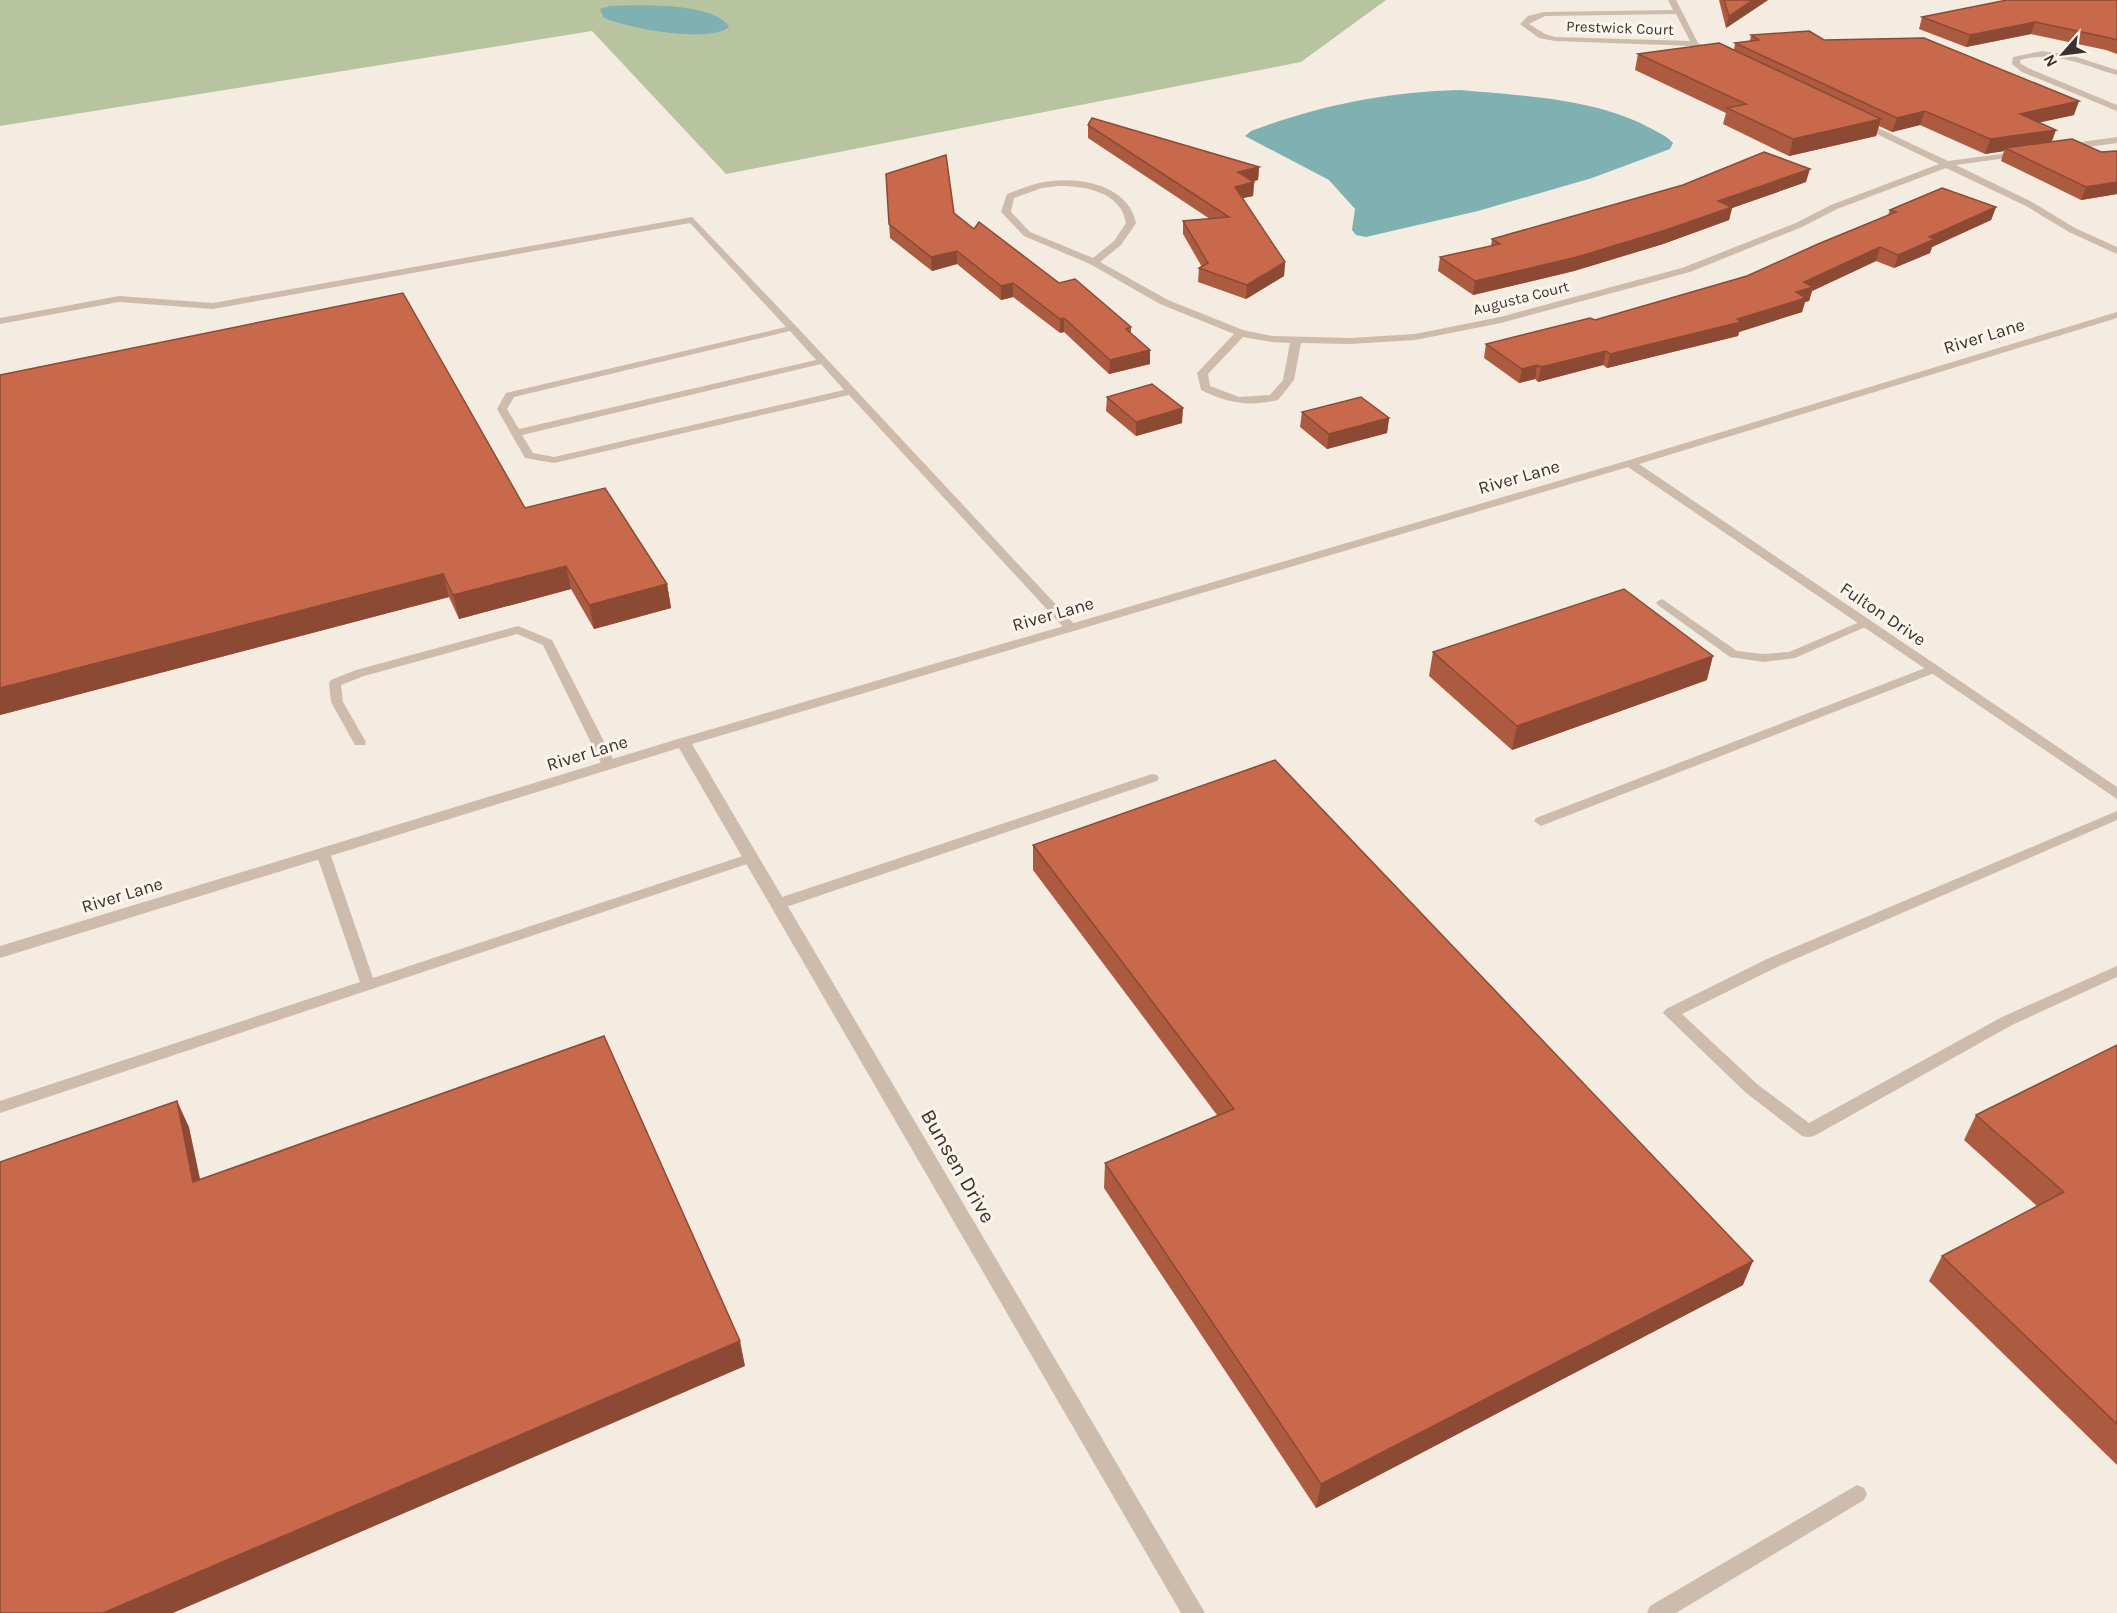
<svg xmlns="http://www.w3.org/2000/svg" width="2117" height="1613" font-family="Karla,sans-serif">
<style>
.green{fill:#b8c4a0}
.water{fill:#7fb0b2}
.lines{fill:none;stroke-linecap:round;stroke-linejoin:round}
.service{fill:#cdbbac;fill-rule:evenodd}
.minor{fill:#cdbbac;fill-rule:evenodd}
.wall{fill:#ac5a40}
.shaded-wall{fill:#8c4a34}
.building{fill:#c8694b;stroke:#8c4a34;stroke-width:1.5}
.labels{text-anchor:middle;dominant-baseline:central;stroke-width:6;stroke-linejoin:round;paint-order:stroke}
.far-street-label{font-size:15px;fill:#3b302b;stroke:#fbf5ee}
.street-label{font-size:18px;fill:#3b302b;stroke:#fbf5ee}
.near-street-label{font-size:21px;fill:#3b302b;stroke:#fbf5ee}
</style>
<rect width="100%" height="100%" fill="#f4ebe1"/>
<polygon class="green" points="0,0 1386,0 1301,62 726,174 592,31 0,126"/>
<g class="water">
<path d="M610 6C636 5 715 2 729 27 709 44 627 28 604 18L600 9Z"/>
<path d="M1460 90C1524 96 1597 98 1654 130 1661 134 1668 137 1673 143L1670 149 1592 178 1478 211 1366 237 1356 235 1352 230 1355 209 1329 180 1245 136 1251 131C1321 105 1386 92 1460 90Z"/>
</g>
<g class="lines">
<g class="service">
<path d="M692 217 796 326 1075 625 1077 628 1075 631H1067L849 395 554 463 525 458 497 409 506 393 786 327 690 223 213 309 119 302 0 324V318L119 296 213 303ZM790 331 816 360 519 429 507 409 514 397ZM821 364 844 390 554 457 533 453 522 435Z"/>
<polygon points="1662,599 1737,651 1763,654 1789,652 1862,621 1866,620 1872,624 1795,658 1763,662 1730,657 1658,605 1656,603 1658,601"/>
<polygon points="518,626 552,640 616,765 614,768 604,768 602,765 543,645 517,634 364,676 341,685 343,702 366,742 365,745 355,745 331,702 329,683 331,680 356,670"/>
<polygon points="1933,665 1937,666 1939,669 1937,672 1546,824 1541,826 1534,821 1536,818"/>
<polygon points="1152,774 1157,775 1159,778 1157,781 783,908 773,908 771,904 773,900"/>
<polygon points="2117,811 2117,820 1777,967 1682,1014 1757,1084 1809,1123 2002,1017 2117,966 2117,977 2012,1025 1814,1136 1808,1137 1802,1136 1745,1092 1663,1013 1666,1009 1767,959"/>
<polygon points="323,848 330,853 373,978 746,855 756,855 758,858 756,861 0,1113 0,1101 360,982 316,853"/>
<polygon points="1857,1485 1864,1488 1867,1494 1864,1500 1676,1613 1647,1613 1650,1606"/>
</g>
<g class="minor">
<path d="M1668 0H1676L1698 43 1720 53V57H1714L1693 46 1555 41 1539 38 1520 24 1528 16 1544 12 1673 10ZM1676 14 1690 41 1555 37 1545 34 1529 24 1545 16Z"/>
<path d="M2042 51 2070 55 2117 70V75C2084 66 2055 50 2020 60V63L2028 68 2117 105V111L2022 72 2012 64 2013 57Z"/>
<path d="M1861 120 1948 161 2024 151V155L2021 156 1956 165 2032 202 2075 228 2117 247V254L2069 232 2026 206 1946 168 1837 209 1802 227 1690 272 1501 323 1415 340 1350 344 1301 343 1294 380 1278 400C1250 407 1227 403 1201 390L1197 373 1234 334 1160 304 1090 264 1024 236 1001 212 1007 194C1021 189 1036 182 1052 181 1084 177 1129 187 1136 223L1121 245 1100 262 1168 300 1243 330 1272 336 1350 338 1415 334 1500 317 1682 268 1796 223 1831 205 1939 164 1858 125V121ZM1059 186C1086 186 1121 192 1126 223L1114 241 1093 258 1030 232 1011 212 1014 198 1042 188ZM1243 337 1272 342 1290 343 1283 380 1270 395 1239 397 1210 386 1208 374Z"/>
<polygon points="2117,137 2117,143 2066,150 2062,147 2066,144"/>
<polygon points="2117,312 2117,318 1639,464 2117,787 2117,799 1628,467 692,744 1205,1613 1181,1613 679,748 0,958 0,946 678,739 1626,461"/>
</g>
</g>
<g class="wall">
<polygon points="1719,0 1768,0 1726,28"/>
<polygon points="2117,0 2117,54 2106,50 2031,34 1966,47 1919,29 1922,17"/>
<polygon points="1751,35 1824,40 2074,115 2039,122 2051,142 2101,152 2117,151 2117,194 2081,200 2001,161 2004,151 1985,154 1920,125 1892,132 1879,126 1876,136 1789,156 1723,124 1726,113 1635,70 1638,54 1734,50 1735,43 1750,41"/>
<polygon points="1088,125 1259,167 1258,180 1253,181 1254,182 1253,196 1242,198 1285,262 1284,276 1246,299 1198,282 1199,268 1202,267 1183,234 1183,221 1210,219 1088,138"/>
<polygon points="886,174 954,213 974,229 1131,327 1131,333 1150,350 1150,364 1109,374 1064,332 1060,333 1013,297 1001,300 957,264 932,271 890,238"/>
<polygon points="1806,182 1732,208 1729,220 1663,244 1574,271 1473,295 1438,271 1440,257 1491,246 1492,239"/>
<polygon points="1996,207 1991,220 1932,247 1930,253 1894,268 1876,261 1812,291 1809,301 1805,302 1802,312 1739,332 1738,336 1607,368 1603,365 1538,382 1535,379 1519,383 1484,358 1486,344 1595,320 1747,276 1888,215 1890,210"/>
<polygon points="0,375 525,508 667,584 671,608 594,629 571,589 459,619 449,597 0,715"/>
<polygon points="1107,397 1182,423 1136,436 1106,411"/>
<polygon points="1302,412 1389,418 1387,433 1327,449 1300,427"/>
<polygon points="1433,652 1707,680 1512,750 1429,676"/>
<polygon points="1033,845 1743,1285 1316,1508 1104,1188 1105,1163 1217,1115 1033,870"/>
<polygon points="2117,1045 2117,1465 1929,1281 1942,1256 2037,1206 1964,1140 1976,1115"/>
</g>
<g class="shaded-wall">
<polygon points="1753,0 1768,0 1726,28 1729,16"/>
<polygon points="2035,22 2031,34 1966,47 1970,35"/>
<polygon points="2079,101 2074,115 2015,128 2020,114"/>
<polygon points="1925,111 1920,125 1892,132 1897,118"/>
<polygon points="1881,119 1876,136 1789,156 1793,139"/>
<polygon points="2056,130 2051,144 2005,148 2004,151 1985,154 1990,139"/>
<polygon points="1259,167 1258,180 1237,185 1238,172"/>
<polygon points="1810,169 1806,182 1732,208 1729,220 1663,244 1574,271 1473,295 1475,281 1718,201"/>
<polygon points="1254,182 1253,196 1234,200 1235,187"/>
<polygon points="2117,182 2117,194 2081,200 2086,187"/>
<polygon points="1996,207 1991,220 1932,247 1930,253 1894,268 1898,255 1929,237"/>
<polygon points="1880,247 1876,261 1812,291 1809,301 1805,302 1802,312 1739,332 1738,336 1607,368 1610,354 1737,319 1796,292 1804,282"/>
<polygon points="957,251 957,264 932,271 931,257"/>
<polygon points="1285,262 1284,276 1246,299 1247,285"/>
<polygon points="1013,283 1013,297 1001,300 1001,286"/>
<polygon points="1064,318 1064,332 1060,333 1060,319"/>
<polygon points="1150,350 1150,364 1109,374 1110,360"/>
<polygon points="1606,351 1603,365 1538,382 1541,367"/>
<polygon points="1537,365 1535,379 1519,383 1522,369"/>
<polygon points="1183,408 1182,423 1136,436 1136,422"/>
<polygon points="1389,418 1387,433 1327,449 1329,434"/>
<polygon points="566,566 571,589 459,619 453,595"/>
<polygon points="443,574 449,597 0,715 0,688"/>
<polygon points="667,584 671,608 594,629 589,605"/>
<polygon points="1713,656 1707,680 1512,750 1517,726"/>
<polygon points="177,1101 189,1127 206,1207 193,1182"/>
<polygon points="1753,1261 1743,1285 1316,1508 1321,1484"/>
<polygon points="740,1341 745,1366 173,1613 103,1613"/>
</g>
<g class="building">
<polygon points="1724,0 1753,0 1729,16"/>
<polygon points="2007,0 2117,0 2117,40 2110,38 2035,22 1970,35 1922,17"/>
<polygon points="1809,31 1824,40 1924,38 2079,101 2020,114 2056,130 1990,139 1925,111 1897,118 1735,43 1759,40 1751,35"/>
<polygon points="1719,43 1881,119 1793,139 1727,108 1746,104 1638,54"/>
<polygon points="1092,118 1259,167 1238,172 1254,182 1235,187 1285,262 1247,285 1199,268 1208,263 1183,221 1229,217 1088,125"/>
<polygon points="2072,139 2101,152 2117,151 2117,182 2086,187 2005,148"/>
<polygon points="1764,152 1810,169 1718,201 1732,207 1666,230 1577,257 1475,281 1440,257 1500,244 1492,239 1683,185"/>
<polygon points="946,155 954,213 974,229 979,222 1059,283 1075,279 1131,327 1126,329 1150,350 1110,360 1064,318 1060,319 1013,283 1001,286 957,251 931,257 889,224 886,174"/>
<polygon points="1942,188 1996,207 1929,237 1935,239 1898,255 1880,247 1804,282 1813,287 1796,292 1806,298 1737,319 1741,322 1610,354 1606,351 1541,367 1537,365 1522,369 1486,344 1590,318 1595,320 1747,276 1818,244 1896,212 1890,210"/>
<polygon points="403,293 525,508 605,488 667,584 589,605 566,566 453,595 443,574 0,688 0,375"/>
<polygon points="1152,384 1183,408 1136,422 1107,397"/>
<polygon points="1361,397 1389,418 1329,434 1302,412"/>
<polygon points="1624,589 1713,656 1517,726 1433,652"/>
<polygon points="1275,760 1753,1261 1321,1484 1105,1163 1234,1109 1033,845"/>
<polygon points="604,1036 740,1341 103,1613 0,1613 0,1162 177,1101 193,1182"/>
<polygon points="2117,1045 2117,1424 1942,1256 2064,1192 1976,1115"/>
</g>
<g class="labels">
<g class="far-street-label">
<text transform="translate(1620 28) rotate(2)">Prestwick Court</text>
<text transform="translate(1521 298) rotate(-14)">Augusta Court</text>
</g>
<g class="street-label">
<text transform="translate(1984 336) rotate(-17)">River Lane</text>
<text transform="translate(1519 477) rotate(-16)">River Lane</text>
<text transform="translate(1053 614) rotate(-16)">River Lane</text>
<text transform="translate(1883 614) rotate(34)">Fulton Drive</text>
<text transform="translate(587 753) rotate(-17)">River Lane</text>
<text transform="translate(122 895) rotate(-17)">River Lane</text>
</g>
<g class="near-street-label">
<text transform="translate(958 1166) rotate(60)">Bunsen Drive</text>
</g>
</g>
<g transform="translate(2063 54) rotate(242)" stroke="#fbf5ee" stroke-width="4.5" paint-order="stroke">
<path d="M0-4.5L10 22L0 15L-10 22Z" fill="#3b302b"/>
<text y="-9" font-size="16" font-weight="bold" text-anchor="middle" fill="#3b302b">N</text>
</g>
</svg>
